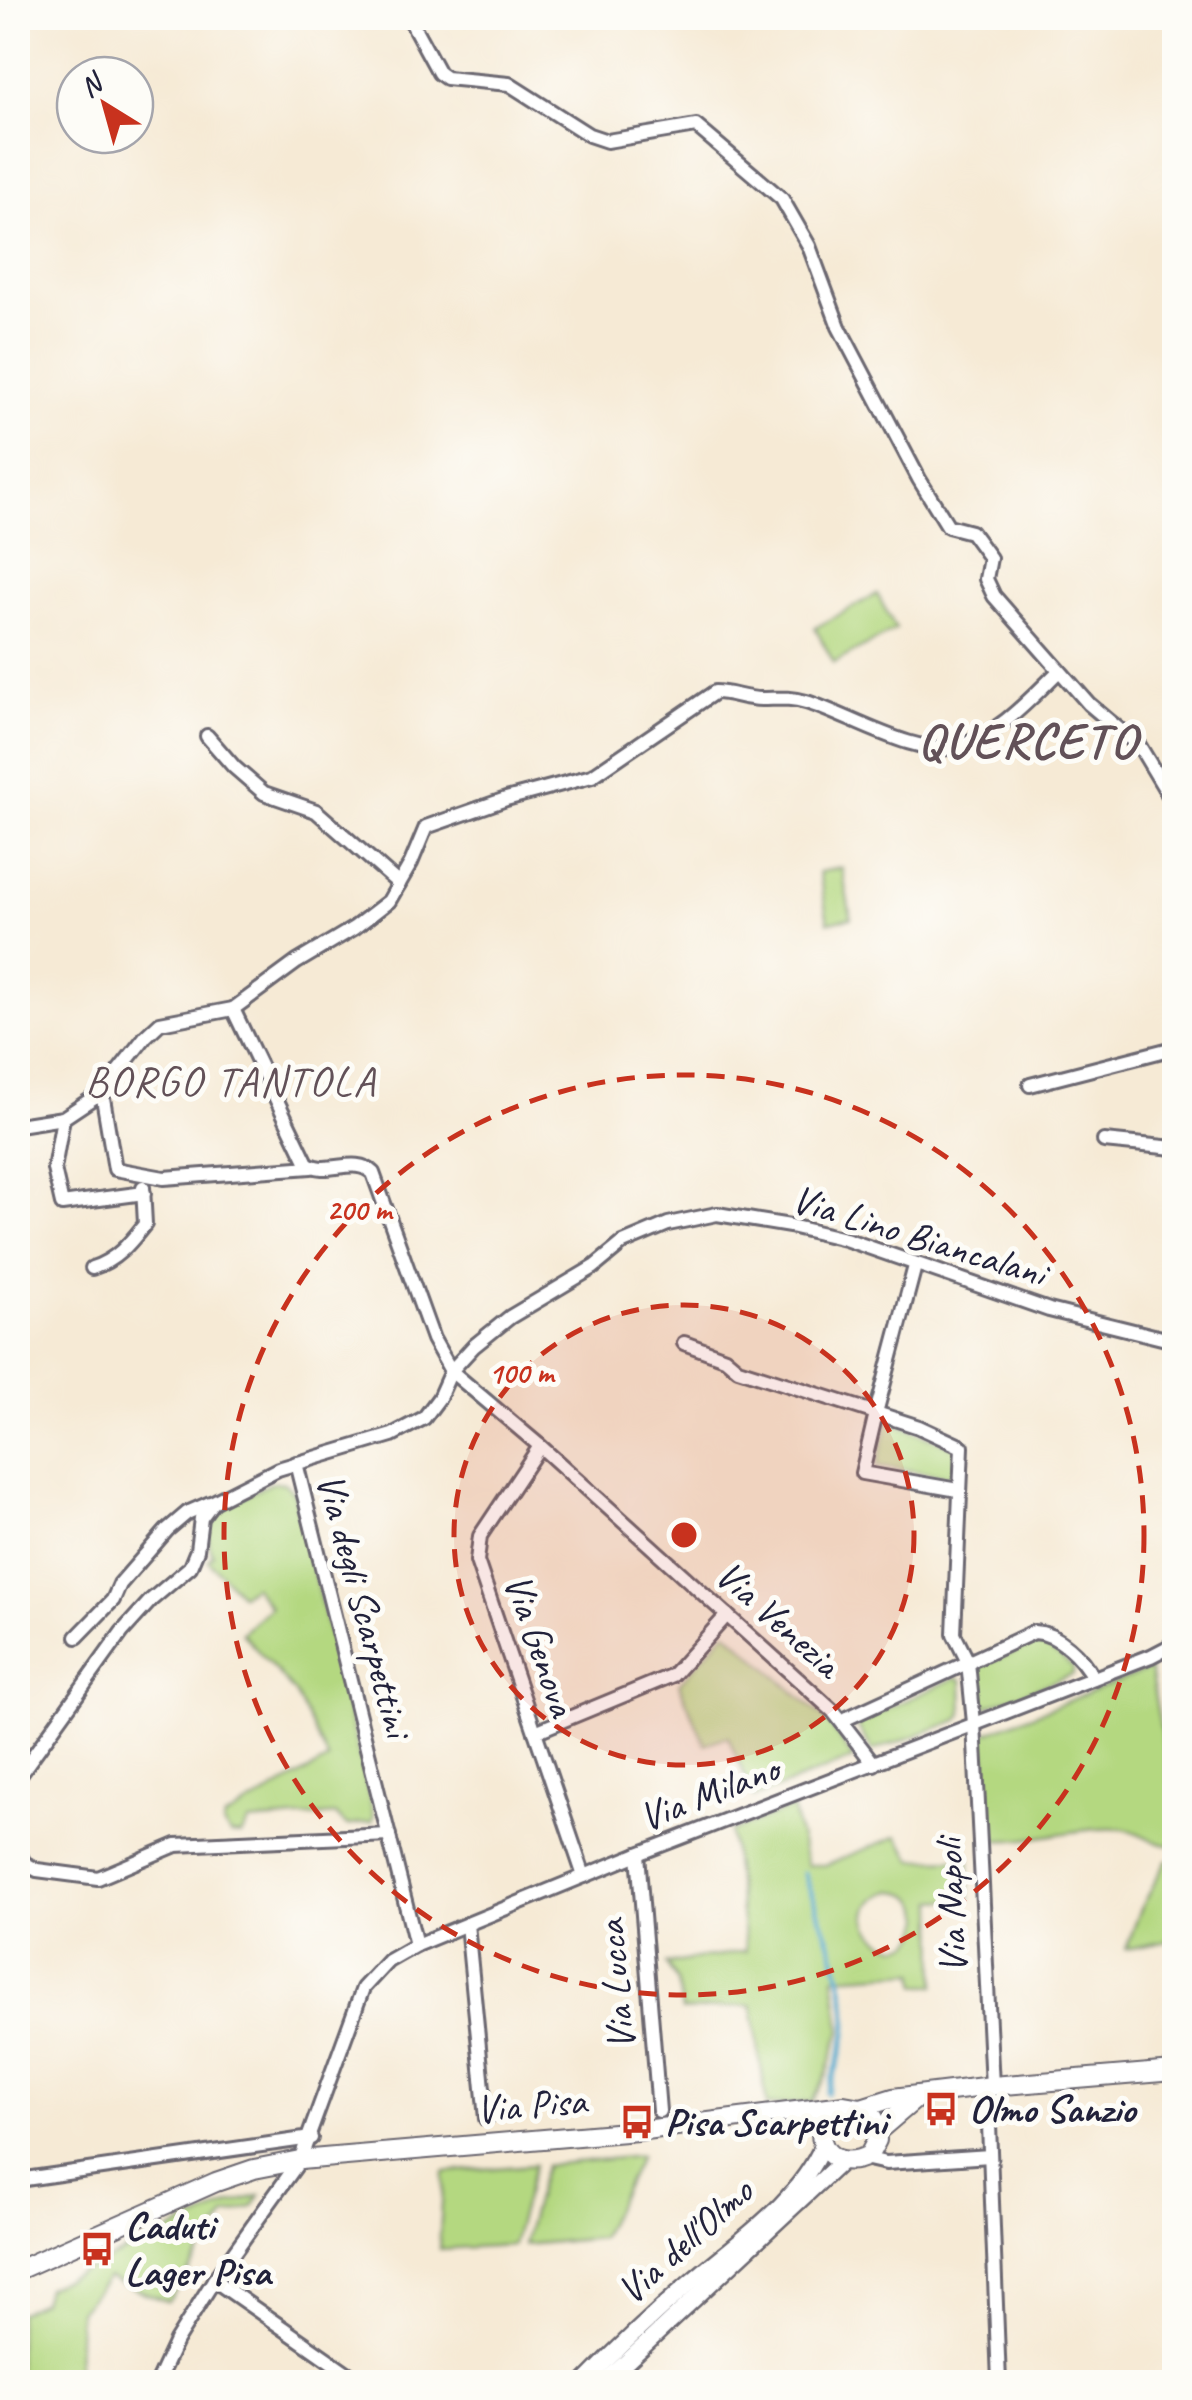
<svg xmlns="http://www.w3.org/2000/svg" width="1192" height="2400" font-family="Caveat,sans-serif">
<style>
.green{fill:#b4d880;stroke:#6b7d5e;stroke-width:2.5;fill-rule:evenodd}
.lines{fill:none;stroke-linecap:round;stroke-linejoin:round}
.stream{stroke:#4fa7cc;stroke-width:5}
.minor-casing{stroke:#6c6871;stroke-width:18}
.tertiary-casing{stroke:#6c6871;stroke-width:20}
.secondary-casing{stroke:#6c6871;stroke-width:22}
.minor{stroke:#fff;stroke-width:12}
.tertiary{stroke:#fff;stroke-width:15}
.secondary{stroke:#fff;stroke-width:18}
.ring{fill:none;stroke:#c8321e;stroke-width:5;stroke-dasharray:18 12}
.labels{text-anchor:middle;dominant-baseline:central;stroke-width:10;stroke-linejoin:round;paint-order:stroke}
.street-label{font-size:40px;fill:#22223b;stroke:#fdfcf7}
.poi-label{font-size:40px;font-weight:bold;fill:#22223b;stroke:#fdfcf7;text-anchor:start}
.neighbourhood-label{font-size:42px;letter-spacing:2.5px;fill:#625158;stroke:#fdfcf7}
.district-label{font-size:50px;font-weight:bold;letter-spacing:2.5px;fill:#625158;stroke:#fdfcf7}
.centre{fill:#c8321e;stroke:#fdfcf7;stroke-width:5}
.ring-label{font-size:30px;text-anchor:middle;font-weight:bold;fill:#c8321e;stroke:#fdfcf7;stroke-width:10;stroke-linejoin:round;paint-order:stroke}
</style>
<rect width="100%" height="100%" fill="#fdfcf7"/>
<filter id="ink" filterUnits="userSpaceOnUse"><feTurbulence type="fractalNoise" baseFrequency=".01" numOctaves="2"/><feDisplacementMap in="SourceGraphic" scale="20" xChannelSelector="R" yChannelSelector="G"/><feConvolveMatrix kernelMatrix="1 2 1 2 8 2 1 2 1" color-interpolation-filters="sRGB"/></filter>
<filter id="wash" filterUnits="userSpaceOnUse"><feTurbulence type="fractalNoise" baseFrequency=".0048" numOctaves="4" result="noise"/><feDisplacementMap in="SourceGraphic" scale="40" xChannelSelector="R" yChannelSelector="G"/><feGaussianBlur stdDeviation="2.25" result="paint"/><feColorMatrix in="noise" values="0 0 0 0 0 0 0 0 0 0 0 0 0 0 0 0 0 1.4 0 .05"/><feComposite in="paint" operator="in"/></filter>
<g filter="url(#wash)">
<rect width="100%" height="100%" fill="#f6ead5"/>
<g class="green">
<polygon points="877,594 896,629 834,663 815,628"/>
<polygon points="842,868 851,918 828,922 819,872"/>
<polygon points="889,1420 958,1449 954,1471 950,1476 877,1466"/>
<path d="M274 1482 284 1483 294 1493 374 1816 372 1822 347 1826 336 1815 249 1822 241 1835 230 1834 223 1825 225 1818 328 1760 295 1693 242 1633 270 1607 253 1586 241 1595 208 1560 213 1555C193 1512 244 1496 274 1482Z"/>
<polygon points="726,1631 829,1723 853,1759 754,1798 728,1736 705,1744 679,1684"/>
<polygon points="1035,1643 1046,1646 1073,1667 1073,1674 983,1708 980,1706 980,1666"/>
<path d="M1150 1669 1174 1806V1845C1156 1847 1141 1830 1122 1829 1076 1826 1034 1843 993 1840L983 1734Z"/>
<polygon points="957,1677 962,1680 963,1714 959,1720 873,1751 857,1726 859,1722"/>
<path d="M792 1808 807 1865H825L898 1836 913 1860 969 1859 970 1899 935 1901 936 1985H918L915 1972 834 1977 841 2030 827 2074 811 2102 767 2106 752 2005 682 2011 677 1981 666 1964 746 1951 730 1832ZM892 1891C910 1891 920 1900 923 1917 913 1987 825 1911 892 1891Z"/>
<polygon points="1166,1861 1174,1861 1174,1940 1126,1949 1140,1911"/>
<polygon points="640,2156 600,2238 523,2245 545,2165"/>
<polygon points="534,2165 512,2245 439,2249 444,2172"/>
<polygon points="260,2195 253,2207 226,2216 168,2302 108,2278 79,2311 77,2373 63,2379 64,2382 18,2382 18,2313 42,2302 46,2288 233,2203"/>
</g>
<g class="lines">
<path class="stream" d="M804 1873C819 1916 853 1988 846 2033 843 2054 834 2074 827 2093"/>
</g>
</g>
<g filter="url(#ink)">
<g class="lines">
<g class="minor-casing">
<g id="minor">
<polyline points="409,18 439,73 446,78 509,84 589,135 607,141 696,126 782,199 809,246 839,327 919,479 948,526 971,532 990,558 986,579 994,596 1089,704 1140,747 1174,804"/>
<polyline points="207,736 234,767 264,793 316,811 399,884"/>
<path d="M233 1009 307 1163C326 1177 355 1155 373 1173L433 1339 451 1371 540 1446 833 1711 874 1764"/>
<polyline points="1030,1085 1174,1048"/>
<polyline points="102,1092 115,1169 164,1178 311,1167"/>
<polyline points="63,1118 54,1169 62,1204 144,1193"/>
<path d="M18 1125 63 1118 102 1092 146 1036 160 1023 233 1009 297 962 354 928 389 901 411 863 426 827 506 799 592 776 715 692C730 692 745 699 761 699 778 699 789 697 806 702 847 714 918 759 960 746 1000 733 1029 700 1058 672"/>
<polyline points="1104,1141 1174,1148"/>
<path d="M92 1268C117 1260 130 1243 145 1224L143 1187"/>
<polyline points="684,1343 725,1358 738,1369 876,1413 915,1266"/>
<polyline points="540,1446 480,1536 477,1561 584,1876"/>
<polyline points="958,1490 862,1473 876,1413 919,1427 962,1447 954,1634 968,1662 974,1723 992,2086"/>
<polyline points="77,1637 113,1600 120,1584 167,1530 187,1513 210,1503"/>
<path d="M841 1721 1034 1632C1058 1633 1082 1657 1093 1678"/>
<polyline points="535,1732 673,1675 727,1615"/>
<polyline points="18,1777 122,1632 151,1600 190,1567 197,1550 201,1518 213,1502 278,1469 392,1435 424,1418 439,1398 451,1371 474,1346 510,1317 594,1267 623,1243 668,1224 717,1214 790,1226 845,1239 1049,1310 1174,1341"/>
<polyline points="18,1851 24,1863 37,1870 98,1878 176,1845 389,1835"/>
<polyline points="638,1854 659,2111"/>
<polyline points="467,1924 486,2119"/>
<polyline points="416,1945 638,1854 1151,1656 1174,1644"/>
<polyline points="988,2099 999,2382"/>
<polyline points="864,2158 886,2163 990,2156"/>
<polyline points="18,2180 311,2138"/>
<polyline points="214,2280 360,2382"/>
<polyline points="157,2382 176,2341 214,2280 300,2160 363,1988 388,1961 416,1945 296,1463"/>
</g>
</g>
<g class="tertiary-casing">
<g id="tertiary">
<path d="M585 2382C619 2347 654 2314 691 2282 737 2242 799 2202 823 2145"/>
<polyline points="605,2382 842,2161"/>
</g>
</g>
<g class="secondary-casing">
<g id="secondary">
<polyline points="861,2108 893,2098 992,2086 1174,2071"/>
<polyline points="878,2131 919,2096"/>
<path d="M18 2270 216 2182 254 2169 300 2160 637 2131 844 2105 861 2108 874 2118 877 2140 869 2155C829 2176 803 2133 837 2106"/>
</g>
</g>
<use href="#minor" class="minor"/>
<use href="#tertiary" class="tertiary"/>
<use href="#secondary" class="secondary"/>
</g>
</g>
<circle cx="684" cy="1535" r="230" fill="#c8321e" fill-opacity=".12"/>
<g class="ring">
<circle cx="684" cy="1535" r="230"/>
<circle cx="684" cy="1535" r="460"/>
</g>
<defs>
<g id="bus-bare" transform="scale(2.7)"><path d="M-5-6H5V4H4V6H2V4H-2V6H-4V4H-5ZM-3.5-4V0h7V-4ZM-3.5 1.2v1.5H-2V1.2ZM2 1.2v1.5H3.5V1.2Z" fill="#c8321e" stroke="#fdfcf7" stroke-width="2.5" paint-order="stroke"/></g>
</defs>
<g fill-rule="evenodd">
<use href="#bus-bare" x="941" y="2109"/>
<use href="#bus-bare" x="637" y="2122"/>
<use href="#bus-bare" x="97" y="2249"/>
</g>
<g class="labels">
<g class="street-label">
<text transform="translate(919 1236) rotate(17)">Via Lino Biancalani</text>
<text transform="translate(364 1605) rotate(75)">Via degli Scarpettini</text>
<text transform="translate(778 1619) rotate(42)">Via Venezia</text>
<text transform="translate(540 1645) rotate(71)">Via Genova</text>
<text transform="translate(709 1793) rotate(-21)">Via Milano</text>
<text transform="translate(951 1906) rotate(-92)">Via Napoli</text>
<text transform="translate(616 1985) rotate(-95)">Via Lucca</text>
<text transform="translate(531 2105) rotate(-5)">Via Pisa</text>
<text transform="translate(685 2241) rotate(-42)">Via dell'Olmo</text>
</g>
<g class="poi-label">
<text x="969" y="2109">Olmo Sanzio</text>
<text x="665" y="2122">Pisa Scarpettini</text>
<text x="125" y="2226">Caduti<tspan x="125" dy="46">Lager Pisa</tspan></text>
</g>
<g class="neighbourhood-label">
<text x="231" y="1081">BORGO TANTOLA</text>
</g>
<g class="district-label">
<text x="1028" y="740">QUERCETO</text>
</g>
</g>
<circle cx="684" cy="1535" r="15" class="centre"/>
<g class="ring-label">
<text x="359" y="1220">200 m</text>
<text x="521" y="1383">100 m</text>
</g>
<rect width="1192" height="2400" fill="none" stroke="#fdfcf7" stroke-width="60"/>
<g transform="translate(105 105) rotate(323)"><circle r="48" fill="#fdfcf7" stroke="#a5a5ac" stroke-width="2.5"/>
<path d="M0-8L18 38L0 25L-18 38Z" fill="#c8321e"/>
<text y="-15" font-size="28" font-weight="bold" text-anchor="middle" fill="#22223b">N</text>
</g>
</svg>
